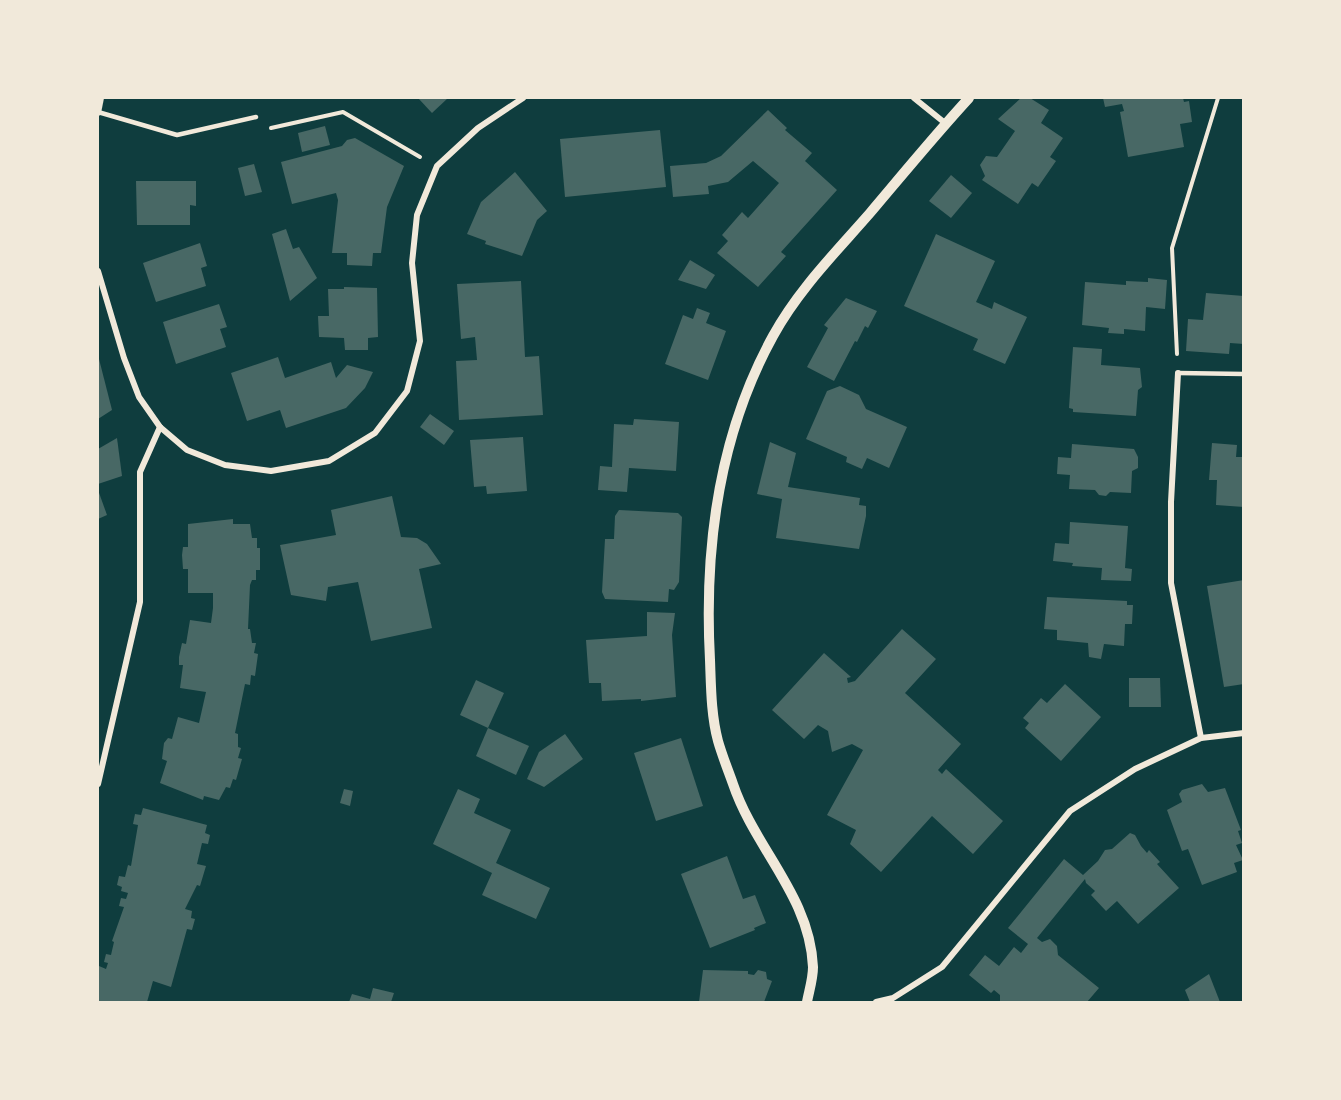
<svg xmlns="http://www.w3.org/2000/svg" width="1341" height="1100" font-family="Raleway,sans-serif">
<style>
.building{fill:#486865}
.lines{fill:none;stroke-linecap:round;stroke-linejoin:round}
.path{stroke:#f1e9da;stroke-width:4}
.service{stroke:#f1e9da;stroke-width:4.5}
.minor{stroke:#f1e9da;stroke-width:6}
.tertiary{stroke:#f1e9da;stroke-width:10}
</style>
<rect width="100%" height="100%" fill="#0f3d3e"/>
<g class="building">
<polygon points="418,98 448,98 432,113"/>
<polygon points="1021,98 1030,98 1049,110 1041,123 1063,138 1050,157 1056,161 1038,187 1032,183 1018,204 982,180 985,176 980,165 986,156 997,157 1015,131 998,119"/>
<polygon points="1103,98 1183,98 1184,102 1189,101 1192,122 1180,124 1184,147 1128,157 1120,112 1124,111 1122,104 1105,107"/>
<polygon points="768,110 787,128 785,130 812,153 805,161 837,190 781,252 786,256 758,287 717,253 728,241 722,235 742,212 748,218 779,183 753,161 728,182 708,186 709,194 673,197 670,166 706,163 721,156"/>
<polygon points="325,126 330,145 302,152 298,133"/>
<polygon points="660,130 666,187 565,197 560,139"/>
<polygon points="355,138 404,166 387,207 381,253 373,253 372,266 347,265 347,253 332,253 338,200 336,193 292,204 281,162 342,146 347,140"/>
<polygon points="254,164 262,192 245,196 238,168"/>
<polygon points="515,172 547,211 537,220 522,256 485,244 486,241 467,234 481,202"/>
<polygon points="951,175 972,193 951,218 929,201"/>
<polygon points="136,181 196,181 196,206 190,205 190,225 137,225"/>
<polygon points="286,229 293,249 299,247 317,278 290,301 272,234"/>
<polygon points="936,234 995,261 976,302 992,309 994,302 1027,317 1005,364 973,350 978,339 904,306"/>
<polygon points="200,243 207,266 201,268 206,286 156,302 143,263"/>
<polygon points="690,260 715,275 706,289 678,280"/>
<polygon points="1148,278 1167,280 1165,309 1146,307 1145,331 1124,329 1124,334 1108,333 1109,328 1082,325 1085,282 1126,285 1126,281 1148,282"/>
<polygon points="521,281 525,357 539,356 543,415 459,420 456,361 477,360 475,337 461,339 457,284"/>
<polygon points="344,287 377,288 378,337 368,338 368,350 345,350 344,338 319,337 318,316 329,316 328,289 344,289"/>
<polygon points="1206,293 1244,296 1244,344 1230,343 1229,354 1186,351 1188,319 1203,320"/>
<polygon points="846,298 877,311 868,328 865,326 857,342 855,341 834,381 807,367 828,328 824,325"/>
<polygon points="219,304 227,327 220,329 226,347 176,364 163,322"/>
<polygon points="697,308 710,313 706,323 726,331 708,380 665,364 683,315 693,319"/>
<polygon points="1073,347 1102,349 1101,365 1140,368 1142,387 1138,390 1136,416 1073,412 1073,409 1069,408"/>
<polygon points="278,357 285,378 331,362 336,378 347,365 373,372 365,388 346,408 286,428 280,410 247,421 231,373"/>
<polygon points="99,359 112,410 98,419 98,360"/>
<polygon points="840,386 859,395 866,409 907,427 889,468 867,458 862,469 846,462 847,457 806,439 827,391"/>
<polygon points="430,414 454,431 444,445 420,427"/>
<polygon points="634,419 679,422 676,471 629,468 627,492 598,490 600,466 612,467 614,424 633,425"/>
<polygon points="523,437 527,491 487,494 486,486 474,487 470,440"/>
<polygon points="117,438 122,476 98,484 98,449"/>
<polygon points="770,442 796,453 788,487 860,498 859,505 866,506 866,516 859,549 776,538 782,499 757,494"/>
<polygon points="1212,443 1237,445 1236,457 1244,457 1244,507 1216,505 1217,480 1209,480"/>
<polygon points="1072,444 1134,449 1138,457 1138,468 1132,471 1131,493 1110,492 1106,496 1099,495 1095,490 1069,489 1070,475 1057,474 1058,457 1071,458"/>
<polygon points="98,490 107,515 98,519"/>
<polygon points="392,496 401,537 417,538 427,544 441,564 419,569 432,628 371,641 358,582 328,587 326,601 291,595 280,545 336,535 331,510"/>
<polygon points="619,510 678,513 682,517 679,582 674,590 669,589 668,602 605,599 602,592 605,539 614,539 615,516"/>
<polygon points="233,519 233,524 250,524 252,538 257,538 257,548 260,548 260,570 256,570 256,580 252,580 250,585 248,629 250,629 252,643 256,643 254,653 258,654 255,676 251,675 250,685 245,684 235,733 238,734 238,747 241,748 238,758 242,759 236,780 233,779 230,788 226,787 219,800 204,796 203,800 160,783 167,761 162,759 164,743 168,738 172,739 178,717 199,723 206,692 180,688 183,665 179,665 179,657 182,643 186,644 190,620 211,623 213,608 213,593 188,593 188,569 183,569 182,555 183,547 188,547 188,524"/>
<polygon points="1070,522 1128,526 1125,568 1132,569 1131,581 1101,580 1102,568 1072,566 1073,563 1053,561 1055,543 1069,544"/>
<polygon points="1244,580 1244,684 1224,687 1207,586"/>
<polygon points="1047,597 1127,601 1127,605 1133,605 1132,624 1125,624 1124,646 1104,644 1101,659 1089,657 1088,643 1057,640 1057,630 1044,629"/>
<polygon points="647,612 675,613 672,635 676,697 641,701 641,699 602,701 601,683 589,683 586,640 647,636"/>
<polygon points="902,629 936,659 905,693 961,744 938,770 942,774 946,769 1003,821 973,854 932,816 881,872 850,844 856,830 827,815 863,750 852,744 832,752 828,731 818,725 804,739 772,710 824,653 851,677 847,678 848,683 855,681"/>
<polygon points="1129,678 1160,678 1161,707 1129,707"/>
<polygon points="476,680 504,693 488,728 460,715"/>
<polygon points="1065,684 1101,717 1061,761 1025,728 1029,723 1023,718 1041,698 1047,703"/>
<polygon points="488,728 529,746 516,775 476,756"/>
<polygon points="565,734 583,759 544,787 527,779 539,752"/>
<polygon points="681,738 703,806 656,821 634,753"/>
<polygon points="1202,784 1208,792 1225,788 1241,830 1238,831 1242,843 1236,845 1243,860 1234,863 1237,872 1202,885 1188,849 1182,851 1167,810 1182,802 1179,794 1182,790"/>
<polygon points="344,789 353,791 350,806 340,803"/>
<polygon points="458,789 480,799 474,813 511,830 496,863 550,888 536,919 482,895 492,873 433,844"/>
<polygon points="143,808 207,825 205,833 210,835 208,844 202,843 197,864 206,866 200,886 197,885 185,909 192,911 191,918 195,919 192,930 187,929 171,987 153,981 147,1002 98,1002 98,970 99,966 106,969 108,963 104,962 106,954 111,955 114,942 112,941 124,907 119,906 121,898 126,899 128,893 121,891 122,887 117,885 119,876 125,877 128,865 131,866 138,825 133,824 135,814 141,815"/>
<polygon points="1130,833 1135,835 1141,846 1147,853 1149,850 1160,862 1157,864 1179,888 1138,924 1117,901 1106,911 1091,895 1095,891 1086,883 1085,879 1037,938 1042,942 1050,939 1057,946 1058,955 1099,988 1087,1002 1000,1002 1000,995 994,990 991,993 969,975 985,955 999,966 1014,947 1021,953 1028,944 1008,928 1064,859 1083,875 1098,861 1105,850 1112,849"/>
<polygon points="727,856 743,899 755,895 766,923 754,928 755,930 710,948 681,874"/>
<polygon points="703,970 748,971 748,974 754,975 758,970 766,972 767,979 772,981 764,1002 699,1002"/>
<polygon points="1209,974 1220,1002 1190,1002 1185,990"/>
<polygon points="373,988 394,993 391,1002 349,1002 352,994 370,999"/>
</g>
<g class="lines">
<g class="path">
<polyline points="271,128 343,112 420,157"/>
<polyline points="1177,354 1172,248 1218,98"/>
</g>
<g class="service">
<polyline points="98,112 177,135 256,117"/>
<polyline points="1178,373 1244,374"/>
</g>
<g class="minor">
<polyline points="914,98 945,123"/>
<polyline points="98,113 101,98"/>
<polyline points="98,271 124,358 139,397 160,427 187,450 225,465 271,471 329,461 375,433 407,391 420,341 412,263 417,215 437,166 478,128 523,98"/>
<polyline points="1178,373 1171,502 1171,583 1201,738"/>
<polyline points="98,784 140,602 140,472 160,427"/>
<polyline points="876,1002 893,998 942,967 1070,811 1135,769 1201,738 1244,733"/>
</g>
<path class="tertiary" d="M807 1002C809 991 813 979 813 967 810 896 755 849 733 784 728 770 722 755 718 741 711 715 711 686 710 660 704 549 719 434 773 336 798 290 836 252 870 213 903 174 935 135 969 98"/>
</g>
<rect width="1341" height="1100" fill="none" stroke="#f1e9da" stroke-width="198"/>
</svg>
